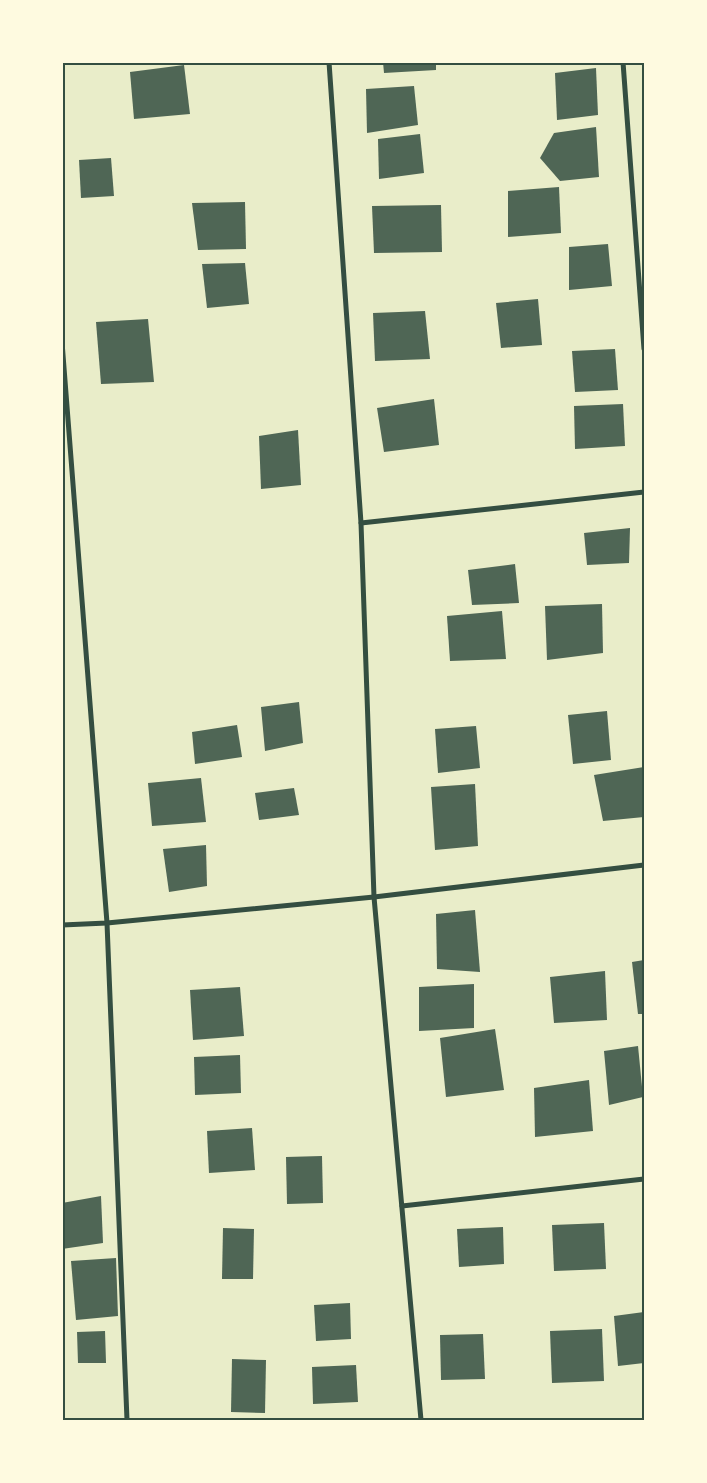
<svg xmlns="http://www.w3.org/2000/svg" width="707" height="1483" font-family="'Noto Sans',sans-serif">
<style>
.building{fill:#4f6655}
.lines{fill:none;stroke-linecap:round;stroke-linejoin:round}
.minor{stroke:#344e41;stroke-width:5}
.neatline{fill:none;stroke:#344e41;stroke-width:2}
</style>
<rect width="100%" height="100%" fill="#e9edc9"/>
<g class="building">
<polygon points="383,62 436,62 436,70 384,73"/>
<polygon points="184,65 190,114 134,119 130,72"/>
<polygon points="596,68 598,115 557,120 555,73"/>
<polygon points="414,86 418,125 367,133 366,89"/>
<polygon points="596,127 599,177 560,181 540,158 554,133"/>
<polygon points="420,134 424,173 379,179 378,139"/>
<polygon points="111,158 114,196 81,198 79,160"/>
<polygon points="559,187 561,233 508,237 508,191"/>
<polygon points="245,202 246,249 198,250 192,203"/>
<polygon points="441,205 442,252 374,253 372,206"/>
<polygon points="608,244 612,286 569,290 569,247"/>
<polygon points="245,263 249,304 207,308 202,264"/>
<polygon points="538,299 542,345 501,348 496,303"/>
<polygon points="425,311 430,359 375,361 373,313"/>
<polygon points="148,319 154,382 101,384 96,322"/>
<polygon points="615,349 618,390 575,392 572,351"/>
<polygon points="434,399 439,445 384,452 377,408"/>
<polygon points="623,404 625,446 575,449 574,406"/>
<polygon points="298,430 301,485 261,489 259,436"/>
<polygon points="630,528 629,563 587,565 584,533"/>
<polygon points="515,564 519,603 472,605 468,570"/>
<polygon points="602,604 603,653 547,660 545,606"/>
<polygon points="502,611 506,659 450,661 447,616"/>
<polygon points="299,702 303,743 265,751 261,707"/>
<polygon points="607,711 611,760 573,764 568,715"/>
<polygon points="237,725 242,757 195,764 192,732"/>
<polygon points="476,726 480,768 438,773 435,729"/>
<polygon points="644,767 644,817 603,821 594,775"/>
<polygon points="201,778 206,822 152,826 148,783"/>
<polygon points="475,784 478,846 435,850 431,787"/>
<polygon points="294,788 299,815 259,820 255,793"/>
<polygon points="206,845 207,886 169,892 163,849"/>
<polygon points="475,910 480,972 437,969 436,914"/>
<polygon points="644,960 644,1014 638,1014 632,962"/>
<polygon points="605,971 607,1020 554,1023 550,977"/>
<polygon points="474,984 474,1028 419,1031 419,987"/>
<polygon points="240,987 244,1036 193,1040 190,990"/>
<polygon points="495,1029 504,1090 446,1097 440,1038"/>
<polygon points="638,1046 643,1097 609,1105 604,1051"/>
<polygon points="240,1055 241,1093 195,1095 194,1057"/>
<polygon points="589,1080 593,1131 535,1137 534,1088"/>
<polygon points="252,1128 255,1170 209,1173 207,1131"/>
<polygon points="322,1156 323,1203 287,1204 286,1157"/>
<polygon points="101,1196 103,1243 62,1249 62,1203"/>
<polygon points="604,1223 606,1269 554,1271 552,1225"/>
<polygon points="503,1227 504,1264 459,1267 457,1229"/>
<polygon points="223,1228 254,1229 253,1279 222,1279"/>
<polygon points="116,1258 118,1316 76,1320 71,1261"/>
<polygon points="350,1303 351,1339 316,1341 314,1305"/>
<polygon points="644,1312 644,1363 618,1366 614,1316"/>
<polygon points="602,1329 604,1381 552,1383 550,1331"/>
<polygon points="105,1331 106,1363 78,1363 77,1332"/>
<polygon points="483,1334 485,1379 441,1380 440,1335"/>
<polygon points="232,1359 266,1360 265,1413 231,1412"/>
<polygon points="356,1365 358,1402 313,1404 312,1367"/>
</g>
<g class="lines">
<g class="minor">
<polyline points="329,62 361,523 374,897 421,1420"/>
<polyline points="623,62 644,349"/>
<polyline points="62,342 107,923 127,1420"/>
<polyline points="361,523 644,492"/>
<polyline points="62,925 107,923 374,897 644,865"/>
<polyline points="402,1206 644,1179"/>
</g>
</g>
<rect width="707" height="1483" fill="none" stroke="#fefae0" stroke-width="128"/>
<rect x="64" y="64" width="579" height="1355" class="neatline"/>
</svg>
